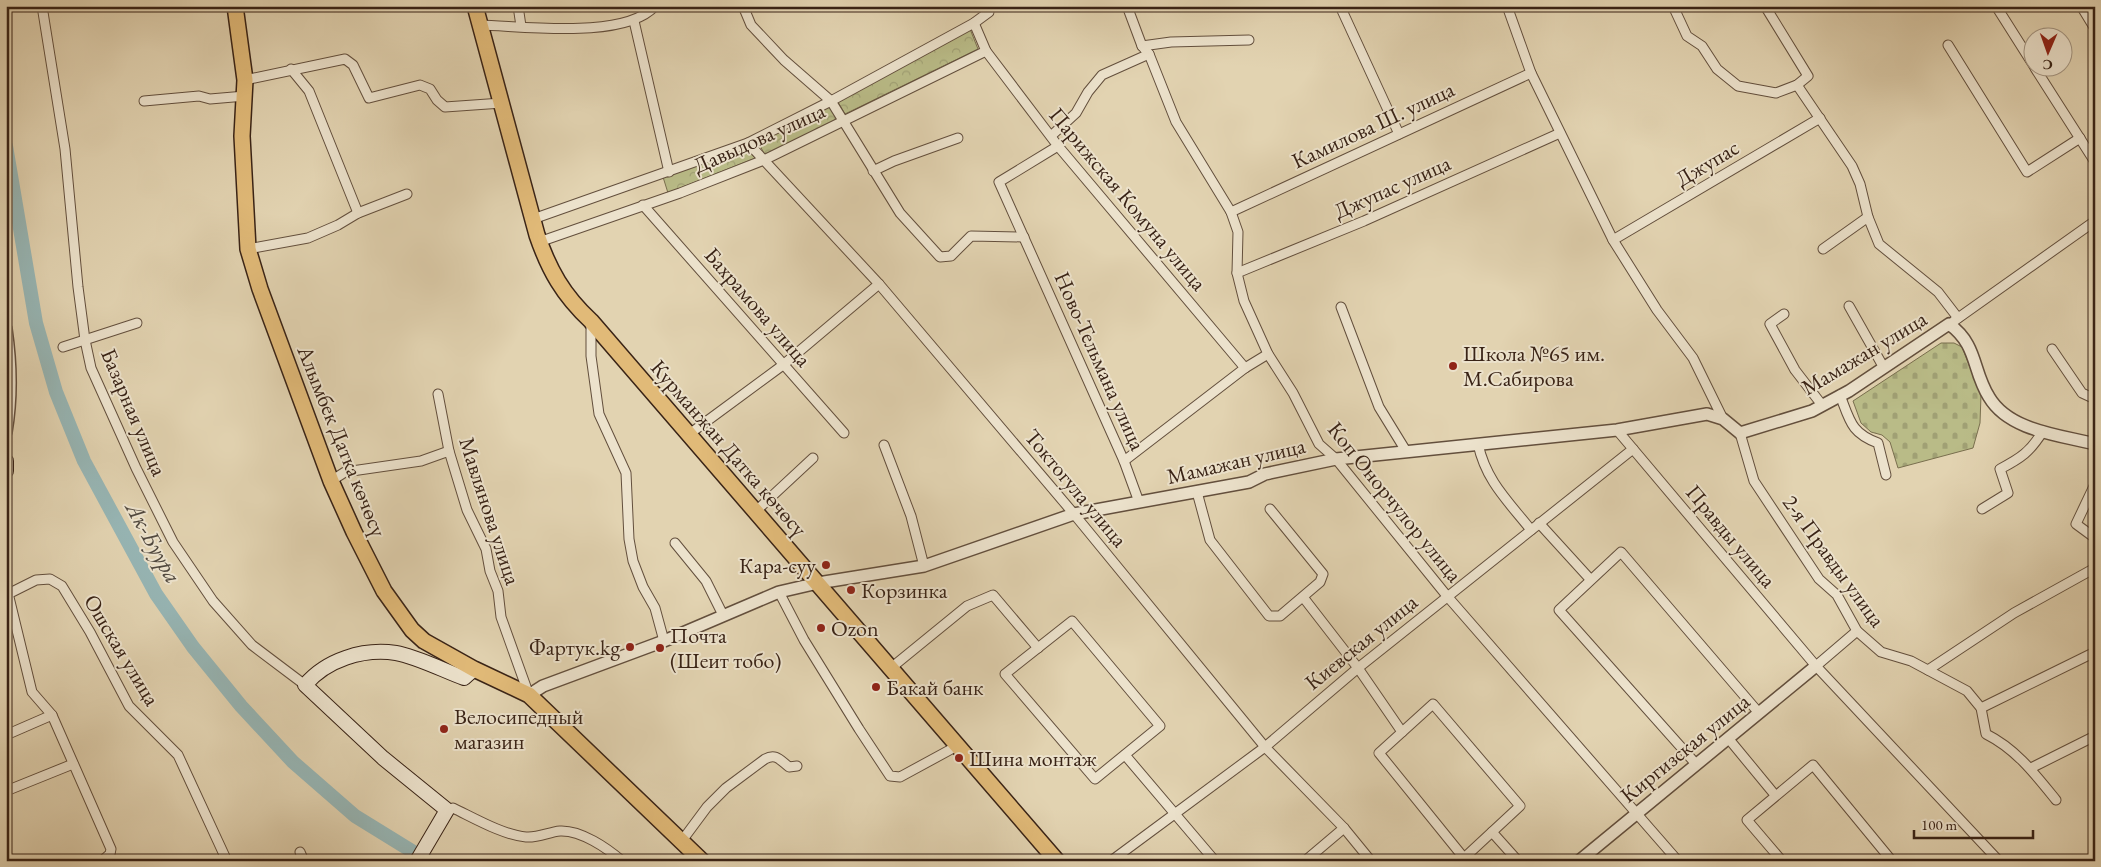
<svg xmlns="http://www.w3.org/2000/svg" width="2101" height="867" font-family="'EB Garamond',serif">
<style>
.cemetery{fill:url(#cemetery-stones);stroke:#796f4e}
.park{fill:url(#park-crowns);stroke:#796f4e}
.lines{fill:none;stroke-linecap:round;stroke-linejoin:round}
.river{stroke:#97b6b5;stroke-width:14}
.minor-casing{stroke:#634f3d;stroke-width:11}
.tertiary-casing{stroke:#634f3d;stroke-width:14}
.secondary-casing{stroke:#392316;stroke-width:16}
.primary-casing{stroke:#392316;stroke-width:18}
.minor{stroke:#ece2cc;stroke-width:9}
.tertiary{stroke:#ece2cc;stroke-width:11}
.secondary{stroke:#ece2cc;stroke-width:14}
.primary{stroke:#e1ba78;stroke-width:15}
.poi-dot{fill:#8f2418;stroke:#ece2cc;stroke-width:2}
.labels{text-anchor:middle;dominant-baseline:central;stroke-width:4;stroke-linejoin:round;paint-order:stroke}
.street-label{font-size:22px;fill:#392316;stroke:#ece2cc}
.poi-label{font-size:22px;fill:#392316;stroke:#ece2cc;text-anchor:start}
.water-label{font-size:24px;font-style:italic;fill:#50483e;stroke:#ece2cc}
</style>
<defs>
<pattern id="cemetery-stones" width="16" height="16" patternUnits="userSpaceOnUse" patternTransform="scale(1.25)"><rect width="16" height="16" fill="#b9bb87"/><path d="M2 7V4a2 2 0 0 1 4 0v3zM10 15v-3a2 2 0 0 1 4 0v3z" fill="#a0a074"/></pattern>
<pattern id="park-crowns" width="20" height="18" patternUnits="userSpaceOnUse" patternTransform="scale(1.25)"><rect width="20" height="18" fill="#b9bb87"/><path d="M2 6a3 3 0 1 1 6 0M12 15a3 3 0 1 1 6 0" fill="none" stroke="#a0a074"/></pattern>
</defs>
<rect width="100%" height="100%" fill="#e2d3b1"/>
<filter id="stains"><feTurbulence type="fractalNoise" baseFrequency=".004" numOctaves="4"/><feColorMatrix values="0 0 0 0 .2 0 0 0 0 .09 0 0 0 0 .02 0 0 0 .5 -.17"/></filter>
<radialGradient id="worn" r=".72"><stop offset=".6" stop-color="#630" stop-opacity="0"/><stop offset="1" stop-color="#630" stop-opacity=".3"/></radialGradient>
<polygon class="cemetery" points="1941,343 1954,343 1962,347 1981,395 1980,423 1973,448 1898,468 1890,442 1882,435 1871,432 1861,423 1853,401"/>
<g class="park">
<polygon points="970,29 978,49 845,114 838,102"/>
<polygon points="830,105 837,120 765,155 758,142"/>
<polygon points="745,147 755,158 668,193 663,177"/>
</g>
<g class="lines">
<polyline class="river" points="6,146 36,323 56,392 84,461 156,594 193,647 241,706 293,762 355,816 428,861"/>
<g class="minor-casing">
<g id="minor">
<polyline points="42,6 65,149 78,287 85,340 91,368 136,468 173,542 213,601 252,645 305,685"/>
<polyline points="518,6 521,26"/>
<polyline points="743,6 751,25 784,60 831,101 900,213 940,257 951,256 971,236 1024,237"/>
<polyline points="1127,6 1142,46 1149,54 1176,122 1231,212 1238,232 1237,273 1244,301 1268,354 1293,393 1319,444 1336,459 1447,596 1678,861"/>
<polyline points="1340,6 1399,134"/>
<polyline points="1507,6 1531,73 1613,240 1657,310 1693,358 1723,419"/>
<polyline points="1673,6 1687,36 1702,46 1717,69 1738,86 1776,93 1797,85 1808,76 1765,6"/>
<polyline points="1996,6 2034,66"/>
<polyline points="2081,6 2095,29"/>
<polyline points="634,21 669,172"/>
<polyline points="974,23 986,51 1058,146 1245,368"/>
<path d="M480 25C524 26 624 40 655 6"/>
<polyline points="1948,45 2027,172 2080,138"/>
<polyline points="1142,46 1171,42 1249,40"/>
<polyline points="2035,68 2095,162"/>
<polyline points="291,69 309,91 358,213"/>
<polyline points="245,80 345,59 353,65 369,98 420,85 430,89 437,100 445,107 502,103"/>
<polyline points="1797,85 1852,166 1860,184 1868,217 1879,244 1938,292 1958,318"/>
<polyline points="144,101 199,96 210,99 245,96"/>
<polyline points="1051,136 1076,113 1088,92 1102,75 1149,54"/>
<polyline points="748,143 879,284 1074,514 1265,747 1344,828 1371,861"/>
<polyline points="1058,146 999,182 1124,461 1139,502"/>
<polyline points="873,171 894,161 958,138"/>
<polyline points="643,205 844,433"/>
<polyline points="1231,212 1531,73"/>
<polyline points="533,219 748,143 831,101 974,23 989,12 988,6"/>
<polyline points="1613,240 1820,118"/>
<polyline points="539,242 680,193 764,160 986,51"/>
<polyline points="248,249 308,238 338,225 358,213 407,194"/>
<polyline points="1823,249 1868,217"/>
<polyline points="1237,273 1364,221 1560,133"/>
<polyline points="1849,306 1884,368"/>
<polyline points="1341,307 1379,407 1406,451"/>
<polyline points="1784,314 1770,324 1795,370 1822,405"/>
<polyline points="591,321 591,356 599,414 626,473 629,539 633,561 643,587 655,608 664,641"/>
<polyline points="1954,321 2095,221"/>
<polyline points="63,347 137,323"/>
<polyline points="2052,349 2082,393 2095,399"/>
<polyline points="438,394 449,451 467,510 486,549 490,571 498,591 501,617 529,695"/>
<path d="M1840 395C1850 421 1851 433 1878 443L1886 475"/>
<polyline points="1617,430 1816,666 1999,861"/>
<path d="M1740 433 1754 481 1819 579 1837 595 1857 631 1881 652 1911 661 1967 691 1981 708 1986 734C2016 749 2035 774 2056 800"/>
<polyline points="688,435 783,365 879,284"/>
<path d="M1478 444C1486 481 1508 501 1531 530"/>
<polyline points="884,445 911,516 924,566"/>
<polyline points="1124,461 1245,368 1268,354"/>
<polyline points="331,481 345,472 421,461 449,451"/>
<polyline points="2095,484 2076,524 2095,538"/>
<polyline points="1197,492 1210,540 1269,616 1280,616 1320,582 1323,574 1270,509"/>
<path d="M1982 509 2008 493 2000 469C2021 458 2030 452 2043 431"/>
<polyline points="756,511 813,458"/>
<polyline points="1539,523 1590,579"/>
<polyline points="675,543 706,581 723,615"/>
<polyline points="7,589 32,692 52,715 111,849 110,854 102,861"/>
<polyline points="779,592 804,640 859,729 890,776 900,777 957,746"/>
<polyline points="6,595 36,580 50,579 62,586 90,632 129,706 178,755 227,861"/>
<polyline points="1303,597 1358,668 1402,732"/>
<polygon points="1072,621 1160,726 1095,779 1005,674"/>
<polyline points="1816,666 1857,631"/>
<polyline points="891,668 967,606 993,595 1038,648"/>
<polyline points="1928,670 2014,613 2095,568"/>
<polygon points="1433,704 1520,806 1464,858 1379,753"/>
<polyline points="1981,708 2095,652"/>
<polyline points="6,735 52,715"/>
<polyline points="1728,738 1775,795"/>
<polyline points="1125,755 1215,861"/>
<polyline points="1696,764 1559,610 1621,552 1759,713"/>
<polyline points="2031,768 2095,736"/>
<polyline points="6,791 73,764"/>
<path d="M447 810 453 808C474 818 503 835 526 837 538 838 549 832 560 831 581 830 607 848 622 861"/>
<polyline points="1492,832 1518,861"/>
<path d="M681 842 707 807 726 788 765 759C776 753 780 760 789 767L797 766"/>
<polyline points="300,852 304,861"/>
<polyline points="1111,861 1265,747 1358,668 1633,449"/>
<polyline points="1305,861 1344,828"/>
<polyline points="1782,861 1747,820 1813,765 1892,861"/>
</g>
</g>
<g class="tertiary-casing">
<g id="tertiary">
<path d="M6 329C11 363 12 397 6 432"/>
<path d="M529 695 543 686 664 641 779 592 818 583 924 566 1074 514 1249 482 1265 474 1336 459 1617 430 1707 414 1723 419 1740 433 1812 411 1849 391 1949 324C1978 345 1972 370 1989 397 2009 431 2060 435 2095 444"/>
<polyline points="1579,861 1816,666"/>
</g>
</g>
<g class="secondary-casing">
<g id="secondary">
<polyline points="6,461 6,471"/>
<path d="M417 861 447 810 383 758 305 685C326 660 363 648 396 653 415 656 445 671 464 678L474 669"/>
</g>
</g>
<g class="primary-casing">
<g id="primary">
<polyline points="235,6 245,80 242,136 248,249 260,289 331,481 354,532 384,591 412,630 424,641 474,669 529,695 702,861"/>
<path d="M475 6 537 235C549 270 563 295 591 321L1057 861"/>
</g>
</g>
<use href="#minor" class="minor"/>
<use href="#tertiary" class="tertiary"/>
<use href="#secondary" class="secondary"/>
<use href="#primary" class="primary"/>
</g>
<g class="poi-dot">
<circle cx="1453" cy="366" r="5"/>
<circle cx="826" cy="565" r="5"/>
<circle cx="851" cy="590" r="5"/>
<circle cx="821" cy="628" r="5"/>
<circle cx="630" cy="647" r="5"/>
<circle cx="660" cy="648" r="5"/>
<circle cx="876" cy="687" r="5"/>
<circle cx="444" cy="729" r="5"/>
<circle cx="959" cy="758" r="5"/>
</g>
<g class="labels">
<g class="street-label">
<text transform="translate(1373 125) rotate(-25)">Камилова Ш. улица</text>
<text transform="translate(759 138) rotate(-24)">Давыдова улица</text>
<text transform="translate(1707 163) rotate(-31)">Джупас</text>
<text transform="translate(1392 187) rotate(-24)">Джупас улица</text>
<text transform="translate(1128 199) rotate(50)">Парижская Комуна улица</text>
<text transform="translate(758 307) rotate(49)">Бахрамова улица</text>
<text transform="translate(1864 353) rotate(-31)">Мамажан улица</text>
<text transform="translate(1100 361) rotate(66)">Ново-Тельмана улица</text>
<text transform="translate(134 412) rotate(67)">Базарная улица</text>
<text transform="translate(342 441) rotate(68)">Алымбек Датка көчөсү</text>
<text transform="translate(729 448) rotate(49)">Курманжан Датка көчөсү</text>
<text transform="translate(1236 461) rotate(-13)">Мамажан улица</text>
<text transform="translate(1076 488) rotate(50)">Токтогула улица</text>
<text transform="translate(1395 502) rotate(51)">Коп Онорчулор улица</text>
<text transform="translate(490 511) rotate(72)">Мавлянова улица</text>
<text transform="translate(1731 536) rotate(50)">Правды улица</text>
<text transform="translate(1834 561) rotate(54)">2-я Правды улица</text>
<text transform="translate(1361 642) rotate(-39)">Киевская улица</text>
<text transform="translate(122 650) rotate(59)">Ошская улица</text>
<text transform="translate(1685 748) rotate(-39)">Киргизская улица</text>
</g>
<g class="poi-label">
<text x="1463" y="353">Школа №65 им.<tspan x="1463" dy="25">М.Сабирова</tspan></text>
<text x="816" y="565" text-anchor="end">Кара-суу</text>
<text x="861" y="590">Корзинка</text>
<text x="831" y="628">Ozon</text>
<text x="670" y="635">Почта<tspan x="670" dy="25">(Шеит тобо)</tspan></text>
<text x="620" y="647" text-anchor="end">Фартук.kg</text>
<text x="886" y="687">Бакай банк</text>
<text x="454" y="716">Велосипедный<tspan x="454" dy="25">магазин</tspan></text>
<text x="969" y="758">Шина монтаж</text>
</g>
<g class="water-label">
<text transform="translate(154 542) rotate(61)">Ак-Буура</text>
</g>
</g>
<rect width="2101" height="867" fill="none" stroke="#e2d3b1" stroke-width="25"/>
<rect x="8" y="8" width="2086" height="852" fill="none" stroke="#392316" stroke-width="2.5"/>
<rect x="12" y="12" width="2076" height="842" fill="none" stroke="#392316"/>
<g transform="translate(2048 52) rotate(182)"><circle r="24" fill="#ece2cc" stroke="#a49683"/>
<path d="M0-4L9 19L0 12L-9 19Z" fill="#8f2418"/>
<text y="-8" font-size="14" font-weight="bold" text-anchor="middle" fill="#392316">С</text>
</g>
<path d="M1914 830v8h119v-8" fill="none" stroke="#392316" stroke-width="2.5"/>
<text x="1921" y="830" font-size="15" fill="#392316" stroke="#ece2cc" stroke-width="4" paint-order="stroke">100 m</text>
<rect width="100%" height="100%" filter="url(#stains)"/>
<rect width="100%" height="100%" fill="url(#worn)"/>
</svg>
